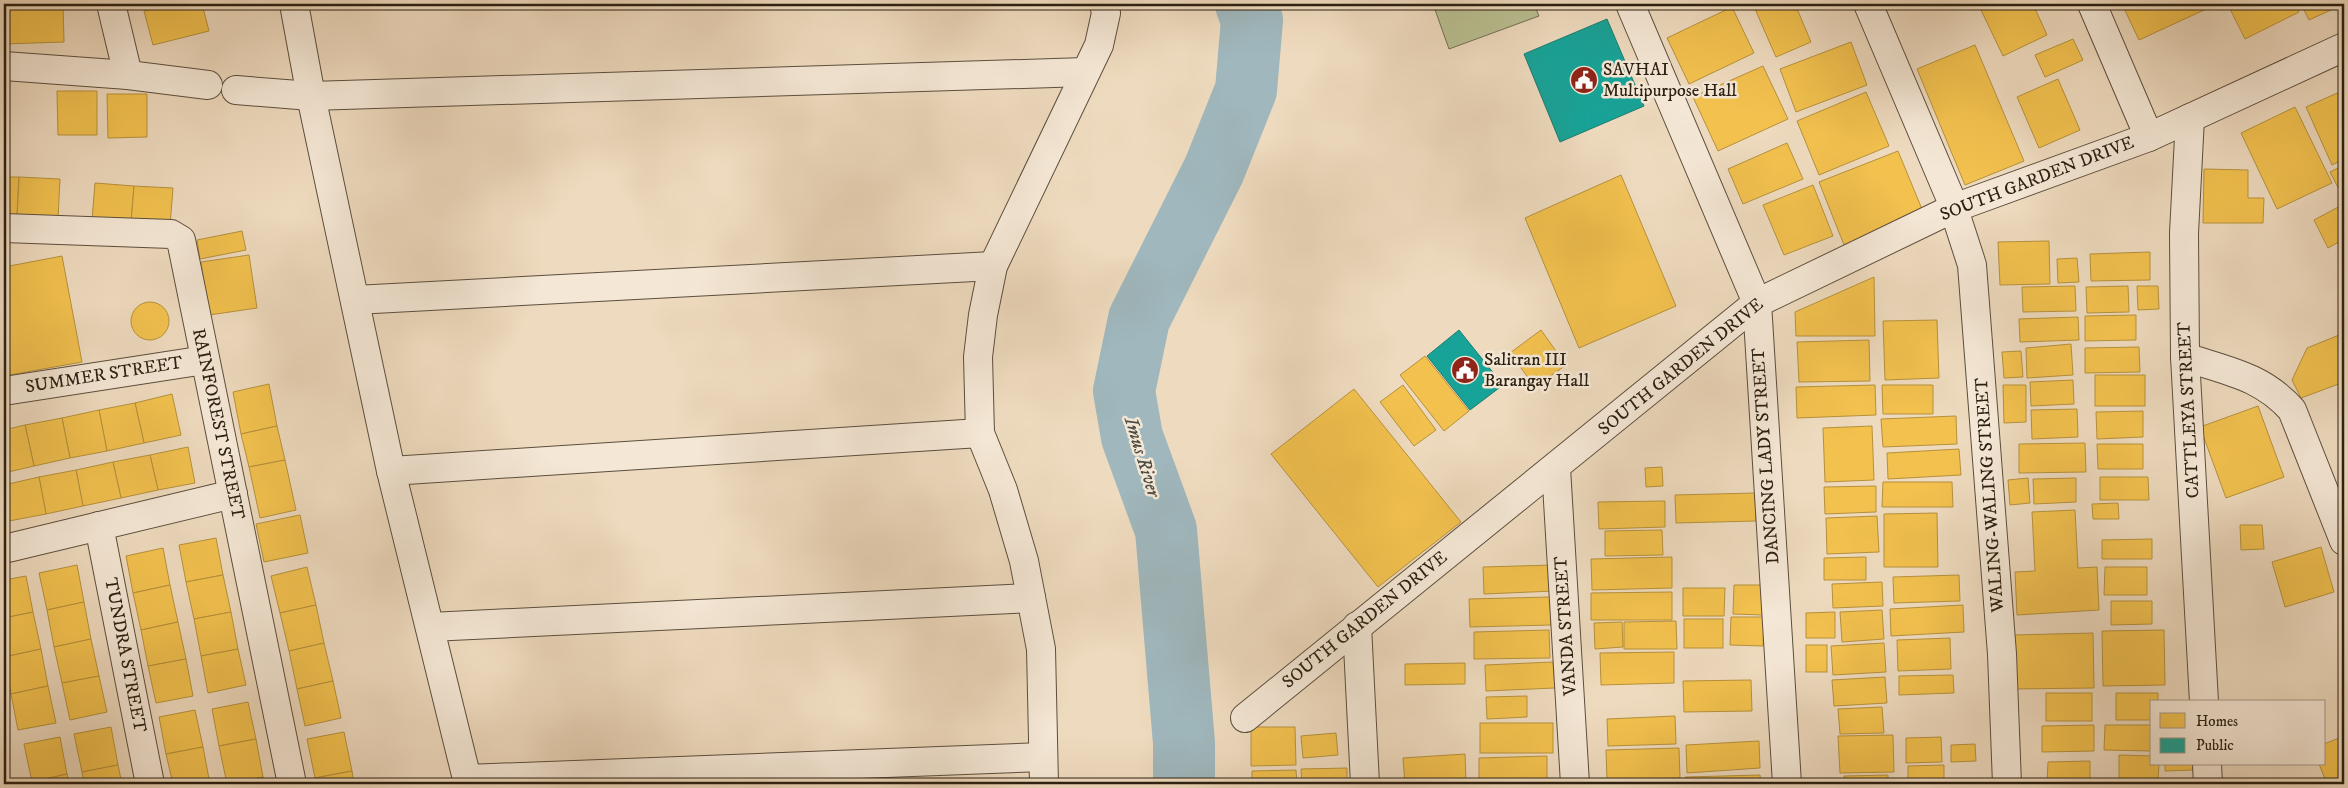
<svg xmlns="http://www.w3.org/2000/svg" width="2348" height="788" font-family="'IM FELL DW Pica',serif">
<style>
.green{fill:#b9bf91;stroke:#727052}
.homes{fill:#f2c14e;stroke:#b6913c}
.public{fill:#17a398;stroke:#1d7c70}
.lines{fill:none;stroke-linecap:round;stroke-linejoin:round}
.river{stroke:#9fb7bd;stroke-width:62}
.minor-casing{stroke:#5c4e3d;stroke-width:30}
.minor{stroke:#f4e7d5;stroke-width:28}
.labels{text-anchor:middle;dominant-baseline:central;stroke-width:5;stroke-linejoin:round;paint-order:stroke}
.poi-label{font-size:18px;fill:#2b2012;stroke:#f4e7d5;text-anchor:start}
.street-label{font-size:18px;fill:#2b2012;stroke:#f4e7d5}
.water-label{font-size:19px;font-style:italic;fill:#4e4d45;stroke:#f4e7d5}
</style>
<rect width="100%" height="100%" fill="#eedabe"/>
<filter id="stains"><feTurbulence type="fractalNoise" baseFrequency=".004" numOctaves="4"/><feColorMatrix values="0 0 0 0 .2 0 0 0 0 .09 0 0 0 0 .02 0 0 0 .5 -.17"/></filter>
<radialGradient id="worn" r=".72"><stop offset=".6" stop-color="#630" stop-opacity="0"/><stop offset="1" stop-color="#630" stop-opacity=".3"/></radialGradient>
<polygon class="green" points="1433,4 1534,4 1539,16 1449,49"/>
<g class="homes">
<polygon points="4,4 63,4 64,42 4,44"/>
<polygon points="173,4 202,4 209,31 153,45 144,11"/>
<polygon points="1768,4 1795,4 1811,42 1776,57 1755,9"/>
<polygon points="1994,4 2033,4 2047,35 2003,56 1981,10"/>
<polygon points="2122,4 2217,4 2139,40"/>
<polygon points="2239,4 2295,4 2299,12 2245,39 2230,9"/>
<polygon points="2301,4 2344,4 2309,20"/>
<polygon points="1732,7 1754,53 1689,84 1667,38"/>
<polygon points="2073,39 2083,60 2045,77 2035,55"/>
<polygon points="1851,42 1867,85 1796,112 1780,69"/>
<polygon points="1975,45 2024,161 1965,185 1917,69"/>
<polygon points="1763,66 1788,119 1718,151 1693,97"/>
<polygon points="2058,79 2080,130 2039,148 2017,97"/>
<polygon points="2344,90 2344,159 2332,165 2306,107"/>
<polygon points="57,91 97,91 97,135 58,135"/>
<polygon points="1866,92 1889,146 1819,175 1797,121"/>
<polygon points="107,94 147,94 147,137 108,138"/>
<polygon points="2295,107 2332,183 2277,209 2241,133"/>
<polygon points="1787,143 1803,179 1743,204 1728,169"/>
<polygon points="1898,151 1924,214 1844,245 1819,182"/>
<polygon points="2344,165 2344,199 2330,172"/>
<polygon points="2204,169 2248,170 2248,198 2264,198 2263,223 2203,223"/>
<polygon points="1621,175 1676,306 1579,348 1525,218"/>
<polygon points="4,177 19,177 17,217 4,216"/>
<polygon points="19,177 60,179 58,219 17,217"/>
<polygon points="95,183 134,186 131,223 92,220"/>
<polygon points="1813,185 1833,236 1784,255 1763,205"/>
<polygon points="134,186 173,188 170,226 131,223"/>
<polygon points="2344,204 2344,239 2328,248 2314,220"/>
<polygon points="242,231 246,250 200,259 197,240"/>
<polygon points="2049,241 2050,284 2000,285 1998,242"/>
<polygon points="2150,252 2150,280 2091,281 2090,254"/>
<polygon points="249,255 257,308 209,315 201,262"/>
<polygon points="62,256 82,362 4,376 4,267"/>
<polygon points="2077,258 2079,282 2058,283 2057,259"/>
<polygon points="1874,277 1875,336 1796,336 1795,312"/>
<polygon points="2075,286 2076,311 2023,312 2022,287"/>
<polygon points="2128,286 2129,312 2087,313 2086,287"/>
<polygon points="2137,286 2158,286 2159,309 2138,310"/>
<circle cx="150" cy="321" r="19"/>
<polygon points="2136,315 2136,340 2085,341 2085,316"/>
<polygon points="2078,317 2079,340 2020,342 2019,319"/>
<polygon points="1937,320 1939,378 1885,380 1883,321"/>
<polygon points="1541,330 1566,365 1535,387 1510,353"/>
<polygon points="2344,333 2344,382 2301,398 2292,380 2307,348"/>
<polygon points="1869,340 1870,381 1799,382 1797,342"/>
<polygon points="2071,344 2073,375 2027,378 2026,348"/>
<polygon points="2139,347 2140,372 2085,373 2085,348"/>
<polygon points="2021,351 2023,377 2004,378 2002,352"/>
<polygon points="1425,356 1469,411 1444,431 1400,375"/>
<rect x="2095" y="375" width="50" height="31"/>
<polygon points="2073,380 2074,404 2031,406 2030,382"/>
<polygon points="269,384 277,426 241,434 233,392"/>
<polygon points="1403,385 1436,430 1414,446 1380,402"/>
<polygon points="1875,385 1876,415 1797,418 1796,387"/>
<polygon points="1882,385 1933,385 1933,414 1883,414"/>
<polygon points="2003,385 2026,385 2026,422 2004,423"/>
<polygon points="1354,389 1461,522 1378,587 1271,454"/>
<polygon points="172,394 181,435 144,443 135,403"/>
<polygon points="135,403 144,443 107,451 99,410"/>
<polygon points="2258,406 2284,477 2226,498 2200,427"/>
<polygon points="2077,409 2078,437 2032,439 2031,410"/>
<polygon points="99,410 107,451 70,458 62,418"/>
<polygon points="2143,411 2143,437 2097,439 2096,412"/>
<polygon points="1956,416 1957,444 1883,447 1881,419"/>
<polygon points="62,418 70,458 34,466 25,425"/>
<polygon points="25,425 34,466 4,473 4,430"/>
<polygon points="277,426 285,460 249,467 241,434"/>
<polygon points="1872,426 1874,480 1825,482 1823,428"/>
<polygon points="2085,443 2086,472 2019,473 2019,444"/>
<polygon points="2097,444 2143,444 2143,469 2098,469"/>
<polygon points="188,447 195,483 158,490 150,455"/>
<polygon points="1959,449 1961,475 1888,479 1887,453"/>
<polygon points="150,455 158,490 121,498 113,462"/>
<polygon points="285,460 296,510 260,518 249,467"/>
<polygon points="113,462 121,498 83,506 76,470"/>
<polygon points="1662,467 1663,486 1646,487 1645,468"/>
<polygon points="76,470 83,506 46,514 39,477"/>
<polygon points="39,477 46,514 9,521 4,485"/>
<polygon points="2100,477 2148,477 2149,500 2100,500"/>
<polygon points="2028,478 2030,503 2010,505 2008,480"/>
<polygon points="2076,478 2076,502 2034,504 2033,479"/>
<polygon points="1883,482 1952,482 1953,507 1882,507"/>
<polygon points="1876,486 1876,512 1825,514 1824,487"/>
<polygon points="1755,493 1756,521 1676,523 1675,495"/>
<polygon points="4,496 9,521 4,523"/>
<polygon points="1665,501 1665,527 1599,529 1598,502"/>
<polygon points="2118,503 2119,519 2093,519 2092,504"/>
<polygon points="2075,510 2078,568 2097,567 2099,610 2017,615 2015,572 2035,571 2032,512"/>
<polygon points="1937,513 1938,567 1884,567 1884,514"/>
<polygon points="300,515 308,553 264,562 256,524"/>
<polygon points="1877,516 1879,552 1827,554 1826,518"/>
<polygon points="2240,525 2262,525 2264,549 2241,550"/>
<polygon points="1662,530 1663,555 1605,556 1605,531"/>
<polygon points="216,538 223,575 186,582 179,545"/>
<polygon points="2152,539 2152,559 2102,559 2102,540"/>
<polygon points="2321,547 2334,592 2285,607 2272,562"/>
<polygon points="163,548 170,585 133,593 126,556"/>
<polygon points="1672,557 1672,588 1592,590 1591,559"/>
<polygon points="1866,557 1866,580 1824,580 1824,558"/>
<polygon points="77,565 84,602 47,610 39,573"/>
<polygon points="1553,565 1554,591 1484,594 1483,567"/>
<polygon points="307,567 316,605 280,613 271,576"/>
<polygon points="2105,567 2147,567 2147,595 2104,595"/>
<polygon points="223,575 231,612 194,619 186,582"/>
<polygon points="1959,575 1960,601 1894,603 1893,577"/>
<polygon points="26,576 33,612 4,618 4,580"/>
<polygon points="1882,582 1883,606 1833,608 1832,584"/>
<polygon points="170,585 178,622 141,630 133,593"/>
<polygon points="1734,585 1764,585 1763,615 1733,614"/>
<polygon points="1683,588 1725,588 1724,616 1683,616"/>
<polygon points="1672,592 1672,620 1591,620 1591,593"/>
<polygon points="1550,597 1551,625 1470,627 1469,599"/>
<polygon points="2111,601 2152,601 2152,624 2111,625"/>
<polygon points="84,602 91,639 54,647 47,610"/>
<polygon points="316,605 324,643 289,651 280,613"/>
<polygon points="1963,605 1964,632 1891,636 1890,609"/>
<polygon points="1882,610 1884,639 1842,642 1840,612"/>
<polygon points="33,612 41,649 4,657 4,618"/>
<polygon points="231,612 238,649 201,656 194,619"/>
<polygon points="1835,612 1835,638 1806,638 1806,613"/>
<polygon points="1731,617 1764,617 1763,646 1730,645"/>
<rect x="1684" y="619" width="39" height="29"/>
<polygon points="1676,621 1677,649 1624,649 1624,622"/>
<polygon points="178,622 186,659 148,666 141,630"/>
<polygon points="1622,622 1623,647 1595,649 1594,623"/>
<polygon points="1549,630 1550,658 1474,659 1474,632"/>
<polygon points="2164,630 2165,685 2103,686 2102,631"/>
<polygon points="2093,633 2094,688 2014,689 2013,635"/>
<polygon points="1950,638 1951,669 1898,671 1897,640"/>
<polygon points="91,639 99,676 62,683 54,647"/>
<polygon points="324,643 333,681 297,689 289,651"/>
<polygon points="1884,643 1886,672 1833,675 1831,646"/>
<rect x="1806" y="645" width="21" height="27"/>
<polygon points="41,649 48,686 11,694 4,657"/>
<polygon points="238,649 246,685 208,693 201,656"/>
<polygon points="1674,652 1674,683 1601,685 1600,653"/>
<polygon points="186,659 193,696 156,703 148,666"/>
<polygon points="1553,662 1555,688 1486,691 1485,665"/>
<polygon points="1465,663 1465,684 1405,685 1405,664"/>
<polygon points="1953,675 1954,693 1899,695 1899,676"/>
<polygon points="99,676 107,712 70,720 62,683"/>
<polygon points="1885,677 1887,703 1834,706 1832,680"/>
<polygon points="1751,680 1752,711 1684,712 1683,681"/>
<polygon points="333,681 341,718 305,726 297,689"/>
<polygon points="48,686 56,723 18,730 11,694"/>
<rect x="2046" y="693" width="46" height="28"/>
<polygon points="2116,693 2158,693 2158,702 2152,702 2152,720 2116,720"/>
<polygon points="1527,696 1527,717 1487,719 1486,697"/>
<polygon points="248,702 256,739 219,746 212,709"/>
<polygon points="1882,707 1884,733 1840,734 1838,709"/>
<polygon points="195,710 203,747 166,754 159,717"/>
<polygon points="1675,716 1676,744 1608,746 1607,719"/>
<rect x="1480" y="723" width="73" height="30"/>
<polygon points="2094,725 2094,751 2042,752 2042,726"/>
<polygon points="2105,725 2152,725 2152,751 2104,750"/>
<polygon points="111,727 118,765 82,772 74,734"/>
<polygon points="1251,727 1295,727 1296,765 1251,766"/>
<polygon points="344,732 352,771 315,778 307,739"/>
<polygon points="1336,733 1338,755 1303,758 1301,736"/>
<polygon points="1893,735 1894,772 1840,773 1838,736"/>
<polygon points="2344,736 2344,784 2327,784 2319,764 2324,764 2324,744"/>
<polygon points="60,737 67,774 32,782 24,744"/>
<polygon points="1941,737 1942,762 1906,763 1906,738"/>
<polygon points="256,739 263,777 227,784 219,746"/>
<polygon points="1759,741 1760,768 1687,773 1686,745"/>
<polygon points="1975,744 1976,761 1951,762 1951,745"/>
<polygon points="203,747 210,784 173,784 166,754"/>
<polygon points="1679,748 1680,778 1607,780 1606,750"/>
<polygon points="1465,754 1466,781 1405,784 1403,758"/>
<polygon points="2119,755 2152,756 2152,764 2159,764 2158,781 2119,780"/>
<polygon points="1547,756 1547,784 1479,784 1479,758"/>
<polygon points="2090,761 2090,784 2047,784 2048,762"/>
<polygon points="2165,764 2193,764 2193,770 2165,771"/>
<polygon points="118,765 122,784 84,784 82,772"/>
<polygon points="1944,765 1944,784 1908,784 1908,766"/>
<polygon points="1347,768 1347,784 1302,784 1301,769"/>
<polygon points="1296,770 1297,784 1252,784 1252,771"/>
<polygon points="352,771 354,784 316,784 315,778"/>
<polygon points="67,774 69,784 32,784 32,782"/>
<polygon points="1760,775 1761,784 1685,784 1685,777"/>
<polygon points="1888,775 1888,784 1844,784 1844,776"/>
<polygon points="263,777 264,784 227,784"/>
</g>
<g class="public">
<polygon points="1607,19 1644,106 1560,142 1524,54"/>
<polygon points="1459,330 1503,385 1470,410 1427,356"/>
</g>
<g class="lines">
<polyline class="river" points="1184,784 1184,743 1166,530 1132,437 1124,391 1139,319 1214,170 1246,90 1252,20 1246,4"/>
<g class="minor-casing">
<g id="minor">
<polyline points="111,4 128,75"/>
<polyline points="294,4 311,96 391,471 467,779 1043,757"/>
<polyline points="1630,4 1757,303 1787,784"/>
<polyline points="1868,4 1950,197 1972,265 2002,654 2007,784"/>
<polyline points="2092,4 2149,137"/>
<polyline points="4,66 128,75 208,85"/>
<polyline points="236,90 311,96 1085,72"/>
<polyline points="2190,118 2184,233 2185,357 2204,702"/>
<polyline points="4,228 171,234 181,240 292,784"/>
<polyline points="355,300 993,266"/>
<path d="M2185 357C2227 371 2262 376 2292 410L2344 541"/>
<polyline points="4,391 205,360"/>
<polyline points="1556,468 1575,784"/>
<polyline points="391,471 980,433"/>
<polyline points="99,526 150,784"/>
<polyline points="4,549 233,494"/>
<polyline points="1357,626 1365,784"/>
<polyline points="430,627 1031,598"/>
<polyline points="1245,718 1757,303 1954,208 2149,137 2344,47"/>
<polyline points="2207,764 2208,784"/>
<polyline points="1044,784 1041,649 1024,561 1003,490 980,433 978,357 983,315 993,266 1099,45 1106,13 1104,4"/>
</g>
</g>
<use href="#minor" class="minor"/>
</g>
<defs>
<g id="civic-disc" transform="scale(1.4375)"><circle r="9.5" fill="#8f2418" stroke="#f4e7d5"/><path d="M-.6-6.5H3V-4.5H.6V-3L4-1V1h2V6H-6V1h2V-1L-.6-3ZM-1.2 2.5V6h2.4V2.5Z" fill="#fff"/></g>
</defs>
<g fill-rule="evenodd">
<use href="#civic-disc" x="1584" y="80"/>
<use href="#civic-disc" x="1465" y="370"/>
</g>
<g class="labels">
<g class="poi-label">
<text x="1603" y="70">SAVHAI<tspan x="1603" dy="21">Multipurpose Hall</tspan></text>
<text x="1484" y="360">Salitran III<tspan x="1484" dy="21">Barangay Hall</tspan></text>
</g>
<g class="street-label">
<text transform="translate(2037 179) rotate(-21)">SOUTH GARDEN DRIVE</text>
<text transform="translate(1681 367) rotate(-39)">SOUTH GARDEN DRIVE</text>
<text transform="translate(104 375) rotate(-9)">SUMMER STREET</text>
<text transform="translate(2189 410) rotate(-93)">CATTLEYA STREET</text>
<text transform="translate(218 424) rotate(78)">RAINFOREST STREET</text>
<text transform="translate(1766 456) rotate(-94)">DANCING LADY STREET</text>
<text transform="translate(1990 495) rotate(-94)">WALING-WALING STREET</text>
<text transform="translate(1365 620) rotate(-39)">SOUTH GARDEN DRIVE</text>
<text transform="translate(1566 626) rotate(-94)">VANDA STREET</text>
<text transform="translate(125 655) rotate(79)">TUNDRA STREET</text>
</g>
<g class="water-label">
<text transform="translate(1142 457) rotate(73)">Imus River</text>
</g>
</g>
<rect width="2348" height="788" fill="none" stroke="#eedabe" stroke-width="20"/>
<rect x="5" y="5" width="2338" height="778" fill="none" stroke="#2b2012" stroke-width="2.5"/>
<rect x="10" y="10" width="2328" height="768" fill="none" stroke="#2b2012"/>
<rect x="2150" y="700" width="175" height="65" fill="#f4e7d5" stroke="#a49787"/>
<rect x="2160" y="713" width="25" height="15" fill="#f2c14e" stroke="#a49787"/>
<text x="2196" y="726" font-size="15" fill="#2b2012">Homes</text>
<rect x="2160" y="738" width="25" height="15" fill="#17a398" stroke="#a49787"/>
<text x="2196" y="750" font-size="15" fill="#2b2012">Public</text>
<rect width="100%" height="100%" filter="url(#stains)"/>
<rect width="100%" height="100%" fill="url(#worn)"/>
</svg>
